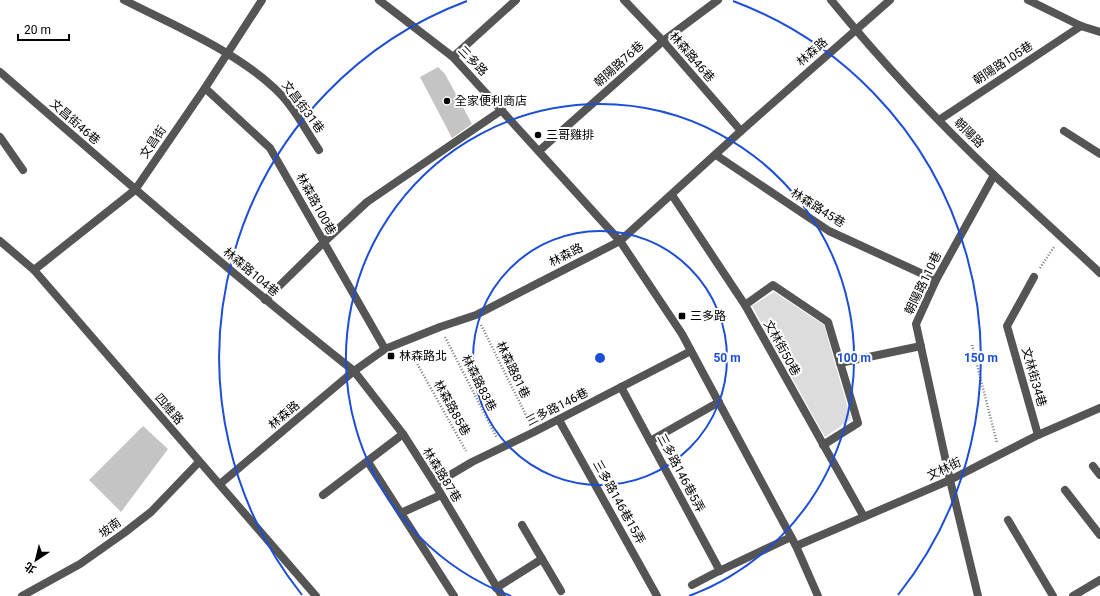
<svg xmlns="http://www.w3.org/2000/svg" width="1100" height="596" font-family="Roboto,'Noto Sans TC',sans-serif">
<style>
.green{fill:#dcdcdc}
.building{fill:#c4c4c4}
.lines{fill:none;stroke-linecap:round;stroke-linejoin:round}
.path{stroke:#777;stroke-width:2.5;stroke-dasharray:1 2;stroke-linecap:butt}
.service{stroke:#555;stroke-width:8}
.minor{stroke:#555;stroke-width:8}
.tertiary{stroke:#555;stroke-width:8}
.ring{fill:none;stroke:#1d4ed8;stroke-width:2}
.poi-dot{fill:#000;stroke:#fff;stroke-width:1.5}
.labels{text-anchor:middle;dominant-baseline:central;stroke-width:4;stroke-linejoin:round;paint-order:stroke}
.street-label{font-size:12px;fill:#000;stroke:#fff}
.poi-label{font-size:12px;fill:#000;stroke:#fff;text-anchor:start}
.centre{fill:#1d4ed8;stroke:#fff;stroke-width:2}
.ring-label{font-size:12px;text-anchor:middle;font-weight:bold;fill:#1d4ed8;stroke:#fff;stroke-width:4;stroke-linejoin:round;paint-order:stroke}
</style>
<rect width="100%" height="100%" fill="#fff"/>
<polygon class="green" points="774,292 824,325 851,419 825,437 752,306"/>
<g class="building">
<polygon points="438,67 445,74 472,124 452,138 420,77"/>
<polygon points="143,426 168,449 121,512 89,480"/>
</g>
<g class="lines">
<g class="path">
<polyline points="1040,268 1054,247"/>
<polyline points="481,325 529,421"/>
<polyline points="445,337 497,438"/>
<polyline points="972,345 997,443"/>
<polyline points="410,351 466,451"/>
</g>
<g class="service">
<polyline points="205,88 270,148 385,349"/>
<polyline points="939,120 1081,26"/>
<polyline points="0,137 23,170"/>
<polyline points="672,195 745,305 864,517"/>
<polyline points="1034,277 1007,326 1038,435"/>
<polyline points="265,300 323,243 367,202 502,110"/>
<polyline points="745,305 773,285 828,322 858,423 823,445"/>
<polyline points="840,363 921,346"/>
<polyline points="354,371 403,434 435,484"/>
<polyline points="650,441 719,402"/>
<polyline points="368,462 454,596"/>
<polyline points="1093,466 1100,475"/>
<polyline points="1065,490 1100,535"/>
<polyline points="323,495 403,434"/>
<polyline points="401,513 441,495"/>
<polyline points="1008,520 1053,596"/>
<polyline points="522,525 561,591"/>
<polyline points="692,585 715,573 791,537"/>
<polyline points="496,588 542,559"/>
<polyline points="22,596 80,564 124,533 151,512 199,462"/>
</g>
<g class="minor">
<path d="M124 0C173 25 231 49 272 86 292 103 305 129 319 150"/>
<polyline points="624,0 663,41 741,131"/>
<path d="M831 0C881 61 937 121 995 176 1030 208 1065 240 1100 273"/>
<polyline points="1028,0 1081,26 1100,32"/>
<polyline points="453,57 516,0"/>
<path d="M0 72C116 173 233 275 354 371"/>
<polyline points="1064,131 1100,154"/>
<polyline points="539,151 663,41 718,0"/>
<polyline points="716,155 829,231 936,280"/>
<polyline points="0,241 34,270 316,596"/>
<polyline points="34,270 135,190 205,88 262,0"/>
<polyline points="621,387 720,571"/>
<polyline points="559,420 657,596"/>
<polyline points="220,484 354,371 385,349 440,327 476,315 620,241 741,131 890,0"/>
<polyline points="796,546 950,480 1038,435 1100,408"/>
<polyline points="502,596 435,484 472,462 534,432 691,351"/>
<polyline points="978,596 950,480 916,324 936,280 994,175"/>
<polyline points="1073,596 1100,580"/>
</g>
<polyline class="tertiary" points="379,0 453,57 620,241 682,334 796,546 818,596"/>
</g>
<g class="ring">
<circle cx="600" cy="358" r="127"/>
<path d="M511 596A254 254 0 1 1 689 596"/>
<path d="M302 595A381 381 0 0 1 467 1M733 1A381 381 0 0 1 898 595"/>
</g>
<g class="poi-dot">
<circle cx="447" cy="101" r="4"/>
<circle cx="538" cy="135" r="4"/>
<rect x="678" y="312" width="8" height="8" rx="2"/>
<rect x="387" y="352" width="8" height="8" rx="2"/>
</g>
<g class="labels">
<g class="street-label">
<text transform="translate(812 52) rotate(-41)">林森路</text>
<text transform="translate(692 57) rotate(49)">林森路46巷</text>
<text transform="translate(473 61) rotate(46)">三多路</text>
<text transform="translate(1003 63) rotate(-33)">朝陽路105巷</text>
<text transform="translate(619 64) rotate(-42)">朝陽路76巷</text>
<text transform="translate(303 107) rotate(53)">文昌街31巷</text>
<text transform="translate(75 122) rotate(41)">文昌街46巷</text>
<text transform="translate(969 133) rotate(45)">朝陽路</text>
<text transform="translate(153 142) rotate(-56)">文昌街</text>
<text transform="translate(316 204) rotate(61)">林森路100巷</text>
<text transform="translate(818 208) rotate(32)">林森路45巷</text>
<text transform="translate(566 255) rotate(-27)">林森路</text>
<text transform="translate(251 272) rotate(40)">林森路104巷</text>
<text transform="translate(923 283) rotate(-64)">朝陽路110巷</text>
<text transform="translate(782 348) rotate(61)">文林街50巷</text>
<text transform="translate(513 370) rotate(64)">林森路81巷</text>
<text transform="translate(1034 377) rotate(74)">文林街34巷</text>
<text transform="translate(479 383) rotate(63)">林森路83巷</text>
<text transform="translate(557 407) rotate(-27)">三多路146巷</text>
<text transform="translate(452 408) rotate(61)">林森路85巷</text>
<text transform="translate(169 409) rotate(49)">四維路</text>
<text transform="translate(284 415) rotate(-40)">林森路</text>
<text transform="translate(944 469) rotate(-25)">文林街</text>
<text transform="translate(681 473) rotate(62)">三多路146巷5弄</text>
<text transform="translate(442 475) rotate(58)">林森路87巷</text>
<text transform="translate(619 502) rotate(61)">三多路146巷15弄</text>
<text transform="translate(110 528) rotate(-36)">坡南</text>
</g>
<g class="poi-label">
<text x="455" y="101">全家便利商店</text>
<text x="546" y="135">三哥雞排</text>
<text x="690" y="316">三多路</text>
<text x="399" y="356">林森路北</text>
</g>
</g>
<circle cx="600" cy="358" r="6" class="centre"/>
<g class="ring-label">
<text x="727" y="362">50 m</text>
<text x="854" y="362">100 m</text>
<text x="981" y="362">150 m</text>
</g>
<g transform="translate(36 560) rotate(215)" stroke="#ffffff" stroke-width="3" paint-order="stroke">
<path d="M0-3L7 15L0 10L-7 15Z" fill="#000000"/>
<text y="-6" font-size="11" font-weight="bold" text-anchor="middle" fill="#000000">北</text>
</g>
<path d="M18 34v6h51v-6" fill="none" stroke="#000000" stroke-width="2"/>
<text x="24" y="34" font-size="12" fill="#000000" stroke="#ffffff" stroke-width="3" paint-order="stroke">20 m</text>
</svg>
